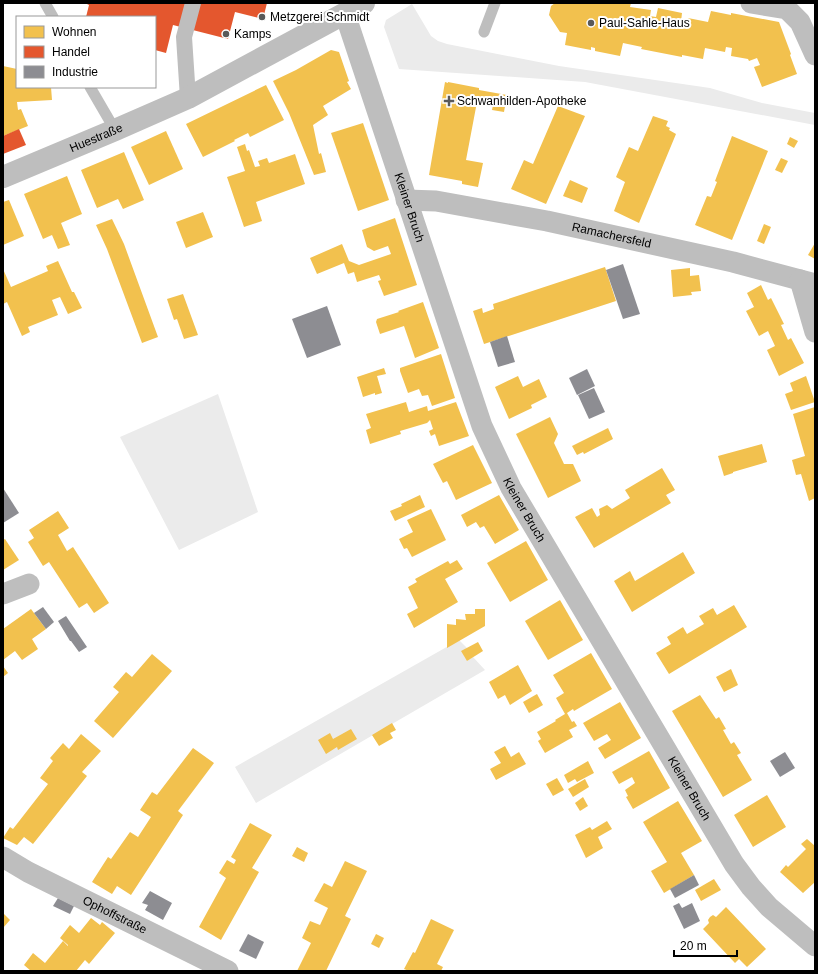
<svg xmlns="http://www.w3.org/2000/svg" width="818" height="974" font-family="Helvetica,sans-serif">
<style>
.green{fill:#ebebeb}
.homes{fill:#f2c14e}
.shops{fill:#e4572e}
.industry{fill:#8d8d92}
.lines{fill:none;stroke-linecap:round;stroke-linejoin:round}
.service{stroke:#bebebe;stroke-width:11}
.pedestrian{stroke:#bebebe;stroke-width:16}
.minor{stroke:#bebebe;stroke-width:21}
.tertiary{stroke:#bebebe;stroke-width:22}
.poi-dot{fill:#595959;stroke:#fff;stroke-width:1.5}
.labels{text-anchor:middle;dominant-baseline:central;stroke-width:4;stroke-linejoin:round;paint-order:stroke}
.poi-label{font-size:12px;fill:#000;stroke:#fff;text-anchor:start}
.street-label{font-size:12px;fill:#000;stroke:#fff}
</style>
<rect width="100%" height="100%" fill="#fff"/>
<g class="green">
<polygon points="412,4 431,36 438,41 447,44 559,66 710,88 762,103 815,113 815,125 585,82 399,69 384,27 386,20"/>
<polygon points="218,394 258,512 179,550 120,437"/>
<polygon points="459,640 467,648 467,661 473,657 485,670 256,803 235,767"/>
</g>
<g class="homes">
<polygon points="555,3 631,3 630,7 651,10 650,16 656,17 658,8 682,13 681,22 687,23 688,18 708,22 711,11 731,15 731,13 779,22 791,54 790,55 797,74 762,87 754,67 760,65 757,58 749,61 748,59 731,56 732,48 726,47 725,52 705,48 703,59 682,55 682,57 641,49 642,47 623,43 620,56 595,51 595,48 591,47 591,50 565,45 567,33 560,32 549,15 551,6"/>
<polygon points="331,50 339,52 349,81 347,82 351,89 323,106 328,115 313,125 319,154 321,153 326,172 314,175 289,113 273,81 296,70"/>
<polygon points="3,66 17,69 17,87 51,87 52,100 17,102 18,110 21,109 28,126 3,136"/>
<polygon points="445,82 448,83 448,82 479,88 479,90 507,95 504,112 492,110 493,105 477,102 466,160 483,163 478,187 462,184 462,181 429,175"/>
<polygon points="266,85 284,120 250,137 248,133 234,140 235,141 203,157 186,124"/>
<polygon points="558,106 585,116 546,204 511,189 524,160 533,164"/>
<polygon points="653,116 668,121 666,126 670,128 669,130 676,134 639,223 614,211 625,182 616,177 629,147 638,151"/>
<polygon points="363,123 389,200 358,211 331,133"/>
<polygon points="166,131 183,169 149,185 131,147"/>
<polygon points="732,136 768,151 732,240 695,225 707,196 711,197 717,182 715,181"/>
<polygon points="790,137 798,141 794,148 787,144"/>
<polygon points="245,144 247,151 249,150 255,167 260,166 258,161 267,158 269,163 295,154 305,184 256,202 262,221 244,227 227,177 245,171 237,147"/>
<polygon points="124,152 144,200 123,209 118,199 97,208 81,170"/>
<polygon points="781,158 788,161 782,173 775,170"/>
<polygon points="67,176 82,214 61,223 70,245 58,249 52,235 43,239 24,194"/>
<polygon points="570,180 588,188 582,203 563,196"/>
<polygon points="9,200 24,236 3,245 3,202"/>
<polygon points="203,212 213,237 186,248 176,222"/>
<polygon points="395,218 417,285 384,296 378,281 381,280 379,275 357,282 354,272 348,274 344,263 317,274 310,258 342,244 349,261 359,265 391,254 388,246 374,251 367,247 362,230"/>
<polygon points="112,219 124,244 158,337 142,343 107,249 96,225"/>
<polygon points="764,224 771,227 764,244 757,241"/>
<polygon points="815,243 815,259 808,255"/>
<polygon points="58,261 72,292 74,292 82,308 68,314 60,297 52,300 58,315 28,327 30,332 22,336 7,302 3,304 3,269 11,287 48,271 46,266"/>
<polygon points="605,267 616,301 484,344 473,311 482,308 483,313 494,309 493,304"/>
<polygon points="690,268 690,276 699,275 701,291 691,292 692,295 673,297 671,270"/>
<polygon points="761,285 768,300 771,298 784,324 781,325 788,340 791,338 804,363 779,376 767,350 775,346 768,331 759,336 746,311 754,307 747,293"/>
<polygon points="183,294 198,335 184,339 177,319 174,320 167,299"/>
<polygon points="423,302 439,348 415,358 404,326 380,334 376,322 377,319 399,312 398,311"/>
<polygon points="441,354 455,398 432,406 428,395 422,396 419,389 408,393 400,371 400,368"/>
<polygon points="384,368 386,374 377,376 382,393 375,395 375,393 363,397 357,377"/>
<polygon points="518,376 523,387 539,379 547,397 531,405 532,408 509,419 495,387"/>
<polygon points="806,376 815,402 791,410 785,394 793,391 790,383"/>
<polygon points="406,402 409,412 427,406 428,411 456,402 469,436 439,446 435,434 431,436 429,431 433,429 430,420 427,423 400,431 401,434 370,444 366,430 371,428 366,414"/>
<polygon points="815,407 815,498 809,501 801,474 796,475 792,460 805,456 793,414"/>
<polygon points="550,417 558,434 554,443 564,464 573,464 581,481 548,498 516,434"/>
<polygon points="608,428 613,439 584,454 583,452 577,455 572,446"/>
<polygon points="762,444 767,462 733,472 733,473 724,476 718,456"/>
<polygon points="473,445 492,483 456,500 447,481 443,483 433,464"/>
<polygon points="662,468 675,490 666,495 671,503 594,548 575,517 592,508 597,517 600,515 599,509 607,505 612,509 630,498 625,490"/>
<polygon points="420,495 425,507 395,521 390,511 402,506 401,504"/>
<polygon points="499,495 519,530 495,544 484,526 480,528 476,522 467,527 461,515"/>
<polygon points="431,509 446,540 412,557 407,548 404,549 399,539 413,532 407,520"/>
<polygon points="58,511 69,528 58,535 67,551 73,547 109,603 94,613 87,603 79,608 49,562 43,566 28,542 34,538 29,530"/>
<polygon points="5,539 19,560 3,570 3,540"/>
<polygon points="526,541 548,580 510,602 487,563"/>
<polygon points="683,552 695,573 632,612 614,581 630,571 635,581"/>
<polygon points="457,560 463,569 445,579 458,602 414,628 407,614 418,608 408,587 417,582 415,579 448,561 450,564"/>
<polygon points="560,600 583,640 548,660 525,621"/>
<polygon points="734,605 747,627 669,674 656,653 671,644 667,637 683,627 687,634 704,624 699,616 713,608 717,615"/>
<polygon points="31,609 46,629 32,639 38,649 22,660 15,651 3,660 3,629"/>
<polygon points="475,609 485,609 485,626 447,648 447,624 456,625 456,619 466,620 465,614 475,614"/>
<polygon points="478,642 483,651 467,661 461,651"/>
<polygon points="591,653 612,689 574,711 573,709 567,713 572,722 574,721 577,726 569,730 573,737 545,753 538,741 541,739 537,732 556,721 555,720 565,714 556,698 564,693 553,675"/>
<polygon points="152,654 172,671 113,738 94,721 119,692 113,687 126,672 132,677"/>
<polygon points="518,665 532,691 510,705 505,695 498,699 489,682"/>
<polygon points="3,666 8,673 3,677"/>
<polygon points="731,669 738,685 724,692 716,677"/>
<polygon points="537,694 543,705 529,713 523,702"/>
<polygon points="700,695 716,719 719,717 726,729 723,730 731,744 734,742 741,753 737,755 752,780 723,797 672,711"/>
<polygon points="620,702 641,738 605,759 598,748 611,740 607,734 594,741 583,723"/>
<polygon points="392,723 396,730 390,733 393,738 379,746 372,735"/>
<polygon points="351,729 357,739 338,750 337,747 326,754 318,740 330,733 333,739"/>
<polygon points="81,734 101,751 82,772 87,776 33,844 24,837 17,845 3,838 10,827 13,829 48,784 40,778 53,761 50,758 63,743 69,749"/>
<polygon points="505,746 511,757 519,752 526,764 496,780 490,769 501,763 494,752"/>
<polygon points="193,748 214,763 178,811 183,815 131,895 117,886 112,894 92,882 108,857 111,859 130,832 138,837 151,817 140,810 152,792 157,795"/>
<polygon points="649,751 670,788 633,809 626,797 628,796 625,790 635,783 632,777 619,784 612,772"/>
<polygon points="588,761 594,773 577,782 575,779 568,783 564,775"/>
<polygon points="557,778 564,790 553,796 546,784"/>
<polygon points="585,779 589,787 573,797 568,789"/>
<polygon points="767,795 786,827 753,847 734,815"/>
<polygon points="583,797 588,806 580,811 575,803"/>
<polygon points="678,801 702,841 681,853 694,875 664,893 651,871 667,862 643,822"/>
<polygon points="607,821 612,829 598,837 603,848 586,858 575,835 590,827 592,830"/>
<polygon points="250,823 272,835 252,868 259,872 221,940 199,927 226,878 219,873 227,860 234,864 236,860 231,857"/>
<polygon points="807,839 815,846 815,882 803,893 780,872 786,865 788,867 806,849 801,844"/>
<polygon points="297,847 308,853 304,862 292,856"/>
<polygon points="345,861 367,871 345,916 351,919 326,971 297,971 311,943 302,938 310,921 320,925 328,908 314,901 324,883 332,887"/>
<polygon points="714,879 721,890 701,901 695,890"/>
<polygon points="726,907 766,949 747,967 739,959 735,963 703,929 709,923 708,920 710,917 713,915 716,917"/>
<polygon points="3,913 10,920 3,928"/>
<polygon points="91,918 100,925 102,922 115,933 89,964 85,960 76,971 31,971 24,965 33,953 45,963 63,941 68,946 68,945 60,938 70,925 79,933"/>
<polygon points="431,919 454,930 437,964 443,967 441,971 409,971 404,969 413,952 415,953"/>
<polygon points="376,934 384,938 379,948 371,944"/>
</g>
<g class="shops">
<polygon points="85,3 267,3 263,19 235,12 228,39 173,25 166,53 155,50 155,17 86,17 89,5"/>
<polygon points="19,129 26,145 3,154 3,136"/>
</g>
<g class="industry">
<polygon points="623,264 640,314 623,319 606,270"/>
<polygon points="327,306 341,345 307,358 292,319"/>
<polygon points="507,336 515,362 498,367 490,342"/>
<polygon points="587,369 595,386 577,395 569,378"/>
<polygon points="594,388 605,412 589,419 578,395"/>
<polygon points="3,488 19,513 3,523"/>
<polygon points="43,607 54,622 46,629 34,613"/>
<polygon points="66,616 87,647 79,652 71,641 70,641 58,621"/>
<polygon points="785,752 795,768 780,777 770,761"/>
<polygon points="694,875 699,885 675,898 670,889"/>
<polygon points="150,891 172,903 163,920 145,910 148,905 142,903"/>
<polygon points="58,898 74,906 70,914 53,906"/>
<polygon points="679,903 682,908 692,903 700,921 684,929 673,906"/>
<polygon points="248,934 264,942 256,959 239,951"/>
</g>
<g class="lines">
<g class="service">
<polyline points="45,3 53,17"/>
<polyline points="484,32 495,3"/>
<polyline points="90,87 115,130"/>
</g>
<polyline class="pedestrian" points="188,98 184,37 193,3"/>
<g class="minor">
<polyline points="751,3 787,9 800,22 815,55"/>
<path id="s1" d="M345 14 482 426 511 488 734 864 751 887 769 907 815 946"/>
<path id="s2" d="M406 200 436 201 547 221 733 262 815 284"/>
<polyline points="800,280 815,332"/>
<polyline points="3,594 29,584"/>
<path id="s3" d="M3 857 28 872 228 971"/>
</g>
<path class="tertiary" id="s4" d="M3 177 115 130 188 98 364 3"/>
</g>
<g class="poi-dot">
<circle cx="262" cy="17" r="4"/>
<circle cx="591" cy="23" r="4"/>
<circle cx="226" cy="34" r="4"/>
<path d="M447 95h4v4h4v4h-4v4h-4v-4h-4v-4h4z"/>
</g>
<g class="labels">
<g class="poi-label">
<text x="270" y="17">Metzgerei Schmidt</text>
<text x="599" y="23">Paul-Sahle-Haus</text>
<text x="234" y="34">Kamps</text>
<text x="457" y="101">Schwanhilden-Apotheke</text>
</g>
<g class="street-label">
<text stroke="none"><textPath href="#s4" startOffset="101">Huestraße</textPath></text>
<text stroke="none"><textPath href="#s1" startOffset="204">Kleiner Bruch</textPath></text>
<text stroke="none"><textPath href="#s2" startOffset="209">Ramachersfeld</textPath></text>
<text stroke="none"><textPath href="#s1" startOffset="528">Kleiner Bruch</textPath></text>
<text stroke="none"><textPath href="#s1" startOffset="852">Kleiner Bruch</textPath></text>
<text stroke="none"><textPath href="#s3" startOffset="126">Ophoffstraße</textPath></text>
</g>
</g>
<rect width="818" height="974" fill="none" stroke="#000000" stroke-width="8"/>
<rect x="16" y="16" width="140" height="72" fill="#ffffff" stroke="#999999"/>
<rect x="24" y="26" width="20" height="12" fill="#f2c14e" stroke="#999999"/>
<text x="52" y="36" font-size="12" fill="#000000">Wohnen</text>
<rect x="24" y="46" width="20" height="12" fill="#e4572e" stroke="#999999"/>
<text x="52" y="56" font-size="12" fill="#000000">Handel</text>
<rect x="24" y="66" width="20" height="12" fill="#8d8d92" stroke="#999999"/>
<text x="52" y="76" font-size="12" fill="#000000">Industrie</text>
<path d="M674 950v6h63v-6" fill="none" stroke="#000000" stroke-width="2"/>
<text x="680" y="950" font-size="12" fill="#000000" stroke="#ffffff" stroke-width="3" paint-order="stroke">20 m</text>
</svg>
